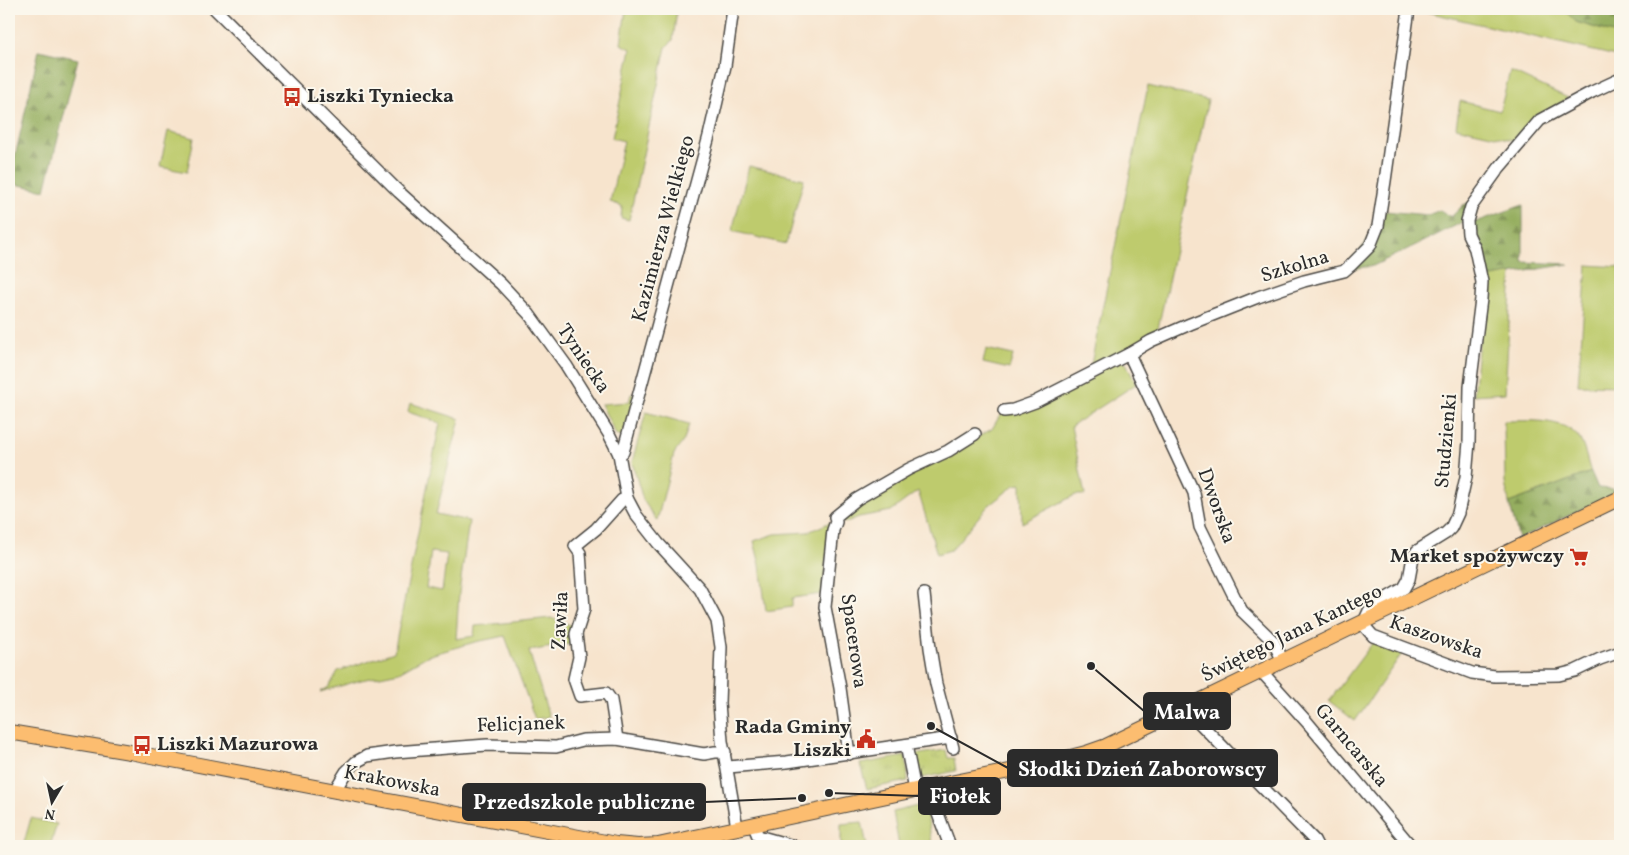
<svg xmlns="http://www.w3.org/2000/svg" width="1629" height="855" font-family="Vollkorn,serif">
<style>
.grass{fill:#becb6d;stroke:#747b4c;fill-rule:evenodd}
.forest{fill:url(#forest-firs);stroke:#606d46}
.park{fill:url(#park-tufts);stroke:#747b4c}
.lines{fill:none;stroke-linecap:round;stroke-linejoin:round}
.minor-casing{stroke:#4a4743;stroke-width:14}
.major-casing{stroke:#4a4743;stroke-width:16}
.minor{stroke:#fff;stroke-width:11}
.major{stroke:#fcbd6f;stroke-width:14}
.labels{text-anchor:middle;dominant-baseline:central;stroke-width:4;stroke-linejoin:round;paint-order:stroke}
.poi-label{font-size:20px;font-weight:bold;fill:#2b2b2b;stroke:#fbf7ec;text-anchor:start}
.street-label{font-size:20px;fill:#2b2b2b;stroke:#fbf7ec}
.leader{fill:none;stroke:#2b2b2b;stroke-width:2}
.callout-dot{fill:#2b2b2b;stroke:#fbf7ec;stroke-width:2}
.callout{fill:#2b2b2b;stroke:#2b2b2b;stroke-width:2}
.callout-label{font-size:21px;text-anchor:middle;font-weight:bold;fill:#fff}
</style>
<defs>
<pattern id="forest-firs" width="22" height="20" patternUnits="userSpaceOnUse" patternTransform="scale(1.25)"><rect width="22" height="20" fill="#96af60"/><path d="M5 1l3.5 6h-7zM16 11l3.5 6h-7z" fill="#7b8f4f"/></pattern>
<pattern id="park-tufts" width="24" height="20" patternUnits="userSpaceOnUse" patternTransform="scale(1.25)"><rect width="24" height="20" fill="#becb6d"/><path d="M3 7l-1-3M5 7V3M7 7l1-3M15 17l-1-3M17 17v-4M19 17l1-3" fill="none" stroke="#a3ae5f"/></pattern>
</defs>
<rect width="100%" height="100%" fill="#fbf7ec"/>
<filter id="ink" filterUnits="userSpaceOnUse"><feTurbulence type="fractalNoise" baseFrequency=".02" numOctaves="2"/><feDisplacementMap in="SourceGraphic" scale="10" xChannelSelector="R" yChannelSelector="G"/><feConvolveMatrix kernelMatrix="1 2 1 2 8 2 1 2 1" color-interpolation-filters="sRGB"/></filter>
<filter id="wash" filterUnits="userSpaceOnUse"><feTurbulence type="fractalNoise" baseFrequency=".0096" numOctaves="4" result="noise"/><feDisplacementMap in="SourceGraphic" scale="20" xChannelSelector="R" yChannelSelector="G"/><feGaussianBlur stdDeviation="1.12" result="paint"/><feColorMatrix in="noise" values="0 0 0 0 0 0 0 0 0 0 0 0 0 0 0 0 0 1.4 0 .05"/><feComposite in="paint" operator="in"/></filter>
<g filter="url(#wash)">
<rect width="100%" height="100%" fill="#f7e4cd"/>
<g class="grass">
<polygon points="626,9 677,9 673,40 666,47 629,220 621,218 622,206 610,202 624,141 612,138 631,49 621,44"/>
<polygon points="1419,9 1563,9 1576,22 1620,35 1620,57 1419,10"/>
<polygon points="1510,71 1568,98 1539,117 1517,141 1456,127 1460,101 1500,111"/>
<polygon points="1148,86 1208,100 1157,333 1090,369"/>
<polygon points="168,131 194,138 187,172 160,167"/>
<polygon points="749,166 804,179 786,244 732,231"/>
<polygon points="1587,265 1620,267 1620,386 1578,385"/>
<polygon points="1512,273 1505,393 1473,395 1486,278"/>
<polygon points="986,349 1013,355 1009,369 983,363"/>
<polygon points="1119,361 1126,363 1136,384 1071,426 1085,495 1075,495 1022,523 1021,484 1015,485 988,506 951,550 937,554 918,491 891,511 859,517 844,523 843,514 863,499 992,429 999,417 1004,413"/>
<polygon points="631,394 635,395 623,436 616,435 601,404 629,402"/>
<path d="M410 403 460 419 436 514 469 521 459 593 456 639 474 636 475 626 551 618 573 626 575 643 529 651 549 717 535 719 505 636 475 642 427 656 399 672 361 680 320 692 329 687 338 671 394 652 440 423 408 412ZM431 552 447 554 442 591 426 588Z"/>
<polygon points="646,412 689,424 684,440 674,454 657,521 643,500 632,462"/>
<path d="M1504 421C1527 421 1564 417 1579 438 1585 447 1587 462 1591 472L1509 503 1505 483Z"/>
<polygon points="831,522 822,594 792,598 792,607 766,611 760,565 754,541 775,534 808,532"/>
<polygon points="1374,641 1403,652 1355,721 1329,701"/>
<polygon points="925,804 932,843 915,846 899,846 893,812"/>
<polygon points="31,818 57,824 50,846 23,846"/>
<polygon points="862,822 867,846 841,846 841,824"/>
</g>
<g class="forest">
<polygon points="1563,9 1602,9 1620,13 1620,35 1576,22"/>
<polygon points="39,50 78,59 45,190 9,183"/>
<polygon points="1471,202 1463,222 1373,266 1349,269 1385,211 1428,215 1440,210 1451,217 1463,205"/>
<polygon points="1523,205 1523,262 1569,264 1486,278 1473,235 1473,223"/>
<polygon points="1591,472 1598,488 1613,489 1614,494 1519,539 1509,503"/>
</g>
<g class="park">
<polygon points="946,750 948,758 954,758 956,771 917,779 913,755"/>
<polygon points="906,756 908,781 867,789 860,764"/>
</g>
</g>
<g filter="url(#ink)">
<g class="lines">
<g class="minor-casing">
<g id="minor">
<polyline points="215,9 399,192 501,284 529,314 566,365 609,434 619,454 627,498 636,515 658,543 700,589 717,621 721,647 719,703 722,741 737,827"/>
<polyline points="1620,79 1592,92 1540,120 1499,168 1471,207 1467,221 1468,234 1475,249 1482,282 1481,299 1470,387 1469,442 1466,477 1458,513 1451,528 1446,533 1417,551 1413,557 1409,579 1404,588 1380,602 1369,611 1364,622 1366,628 1373,636 1472,673 1495,676 1559,675 1575,671 1600,659 1620,652"/>
<polyline points="1129,354 1194,493 1200,527 1235,598 1242,611 1273,641 1283,661"/>
<polyline points="1004,411 1013,410 1035,402 1129,354 1151,341 1190,324 1258,297 1304,281 1344,271 1351,265 1370,246 1378,226 1385,181 1409,9"/>
<polyline points="619,454 623,452 709,136 725,66 733,9"/>
<polyline points="924,594 930,648 936,684 953,748"/>
<polyline points="1261,671 1307,722 1411,846"/>
<polyline points="1185,708 1314,840 1317,846"/>
<polyline points="617,739 611,700 606,693 580,696 574,679 579,657 576,634 584,609 580,553 575,546 596,529 622,500 627,498"/>
<polyline points="906,745 915,790"/>
<polyline points="849,754 840,688 825,607 833,530 836,522 835,517 857,499 909,469 948,451 975,434"/>
<polyline points="728,767 787,762 951,738"/>
<polyline points="928,787 950,846"/>
<polyline points="337,792 338,785 346,772 356,762 367,756 395,752 487,745 556,747 583,740 617,739 704,754 715,752 725,752"/>
<polyline points="753,824 758,836 794,846"/>
</g>
</g>
<g class="major-casing">
<polyline id="major" points="9,732 130,752 616,844 638,846 658,845 915,790 1035,766 1086,753 1106,746 1185,708 1620,498"/>
</g>
<use href="#minor" class="minor"/>
<use href="#major" class="major"/>
</g>
</g>
<defs>
<g id="bus-bare" transform="scale(1.5)"><path d="M-5-6H5V4H4V6H2V4H-2V6H-4V4H-5ZM-3.5-4V0h7V-4ZM-3.5 1.2v1.5H-2V1.2ZM2 1.2v1.5H3.5V1.2Z" fill="#c8321e" stroke="#fbf7ec" stroke-width="2.5" paint-order="stroke"/></g>
<g id="supermarket-bare" transform="scale(1.5)"><path d="M-6-5.5h2.5l.6 2H6L4.5 2H-2.5L-4.4-4H-6ZM-1.5 3.2a1.3 1.3 0 1 0 .1 0ZM3 3.2a1.3 1.3 0 1 0 .1 0Z" fill="#c8321e" stroke="#fbf7ec" stroke-width="2.5" paint-order="stroke"/></g>
<g id="civic-bare" transform="scale(1.5)"><path d="M-.6-6.5H3V-4.5H.6V-3L4-1V1h2V6H-6V1h2V-1L-.6-3ZM-1.2 2.5V6h2.4V2.5Z" fill="#c8321e" stroke="#fbf7ec" stroke-width="2.5" paint-order="stroke"/></g>
</defs>
<g fill-rule="evenodd">
<use href="#bus-bare" x="292" y="97"/>
<use href="#supermarket-bare" x="1579" y="557"/>
<use href="#civic-bare" x="866" y="739"/>
<use href="#bus-bare" x="142" y="745"/>
</g>
<g class="labels">
<g class="poi-label">
<text x="307" y="97">Liszki Tyniecka</text>
<text x="1564" y="557" text-anchor="end">Market spożywczy</text>
<text x="851" y="728" text-anchor="end">Rada Gminy<tspan x="851" dy="23">Liszki</tspan></text>
<text x="157" y="745">Liszki Mazurowa</text>
</g>
<g class="street-label">
<text transform="translate(664 229) rotate(-75)">Kazimierza Wielkiego</text>
<text transform="translate(1295 267) rotate(-17)">Szkolna</text>
<text transform="translate(583 359) rotate(56)">Tyniecka</text>
<text transform="translate(1447 441) rotate(-85)">Studzienki</text>
<text transform="translate(1216 506) rotate(70)">Dworska</text>
<text transform="translate(561 621) rotate(-87)">Zawiła</text>
<text transform="translate(1292 634) rotate(-26)">Świętego Jana Kantego</text>
<text transform="translate(1436 638) rotate(19)">Kaszowska</text>
<text transform="translate(853 641) rotate(82)">Spacerowa</text>
<text transform="translate(521 725) rotate(-2)">Felicjanek</text>
<text transform="translate(1351 746) rotate(50)">Garncarska</text>
<text transform="translate(392 782) rotate(11)">Krakowska</text>
</g>
</g>
<path class="leader" d="M1091 666L1144 711M931 726L1008 768M829 793L919 796M802 798L705 802"/>
<g class="callout-dot">
<circle cx="1091" cy="666" r="5"/>
<circle cx="931" cy="726" r="5"/>
<circle cx="829" cy="793" r="5"/>
<circle cx="802" cy="798" r="5"/>
</g>
<g class="callout">
<rect x="1144" y="693" width="86" height="36" rx="5"/>
<rect x="1008" y="750" width="269" height="36" rx="5"/>
<rect x="919" y="778" width="81" height="36" rx="5"/>
<rect x="463" y="784" width="242" height="36" rx="5"/>
</g>
<g class="callout-label">
<text x="1187" y="719">Malwa</text>
<text x="1142" y="776">Słodki Dzień Zaborowscy</text>
<text x="960" y="803">Fiołek</text>
<text x="584" y="809">Przedszkole publiczne</text>
</g>
<rect width="1629" height="855" fill="none" stroke="#fbf7ec" stroke-width="30"/>
<g transform="translate(52 802) rotate(189)" stroke="#fbf7ec" stroke-width="4" paint-order="stroke">
<path d="M0-4L9 19L0 12L-9 19Z" fill="#2b2b2b"/>
<text y="-8" font-size="14" font-weight="bold" text-anchor="middle" fill="#2b2b2b">N</text>
</g>
</svg>
